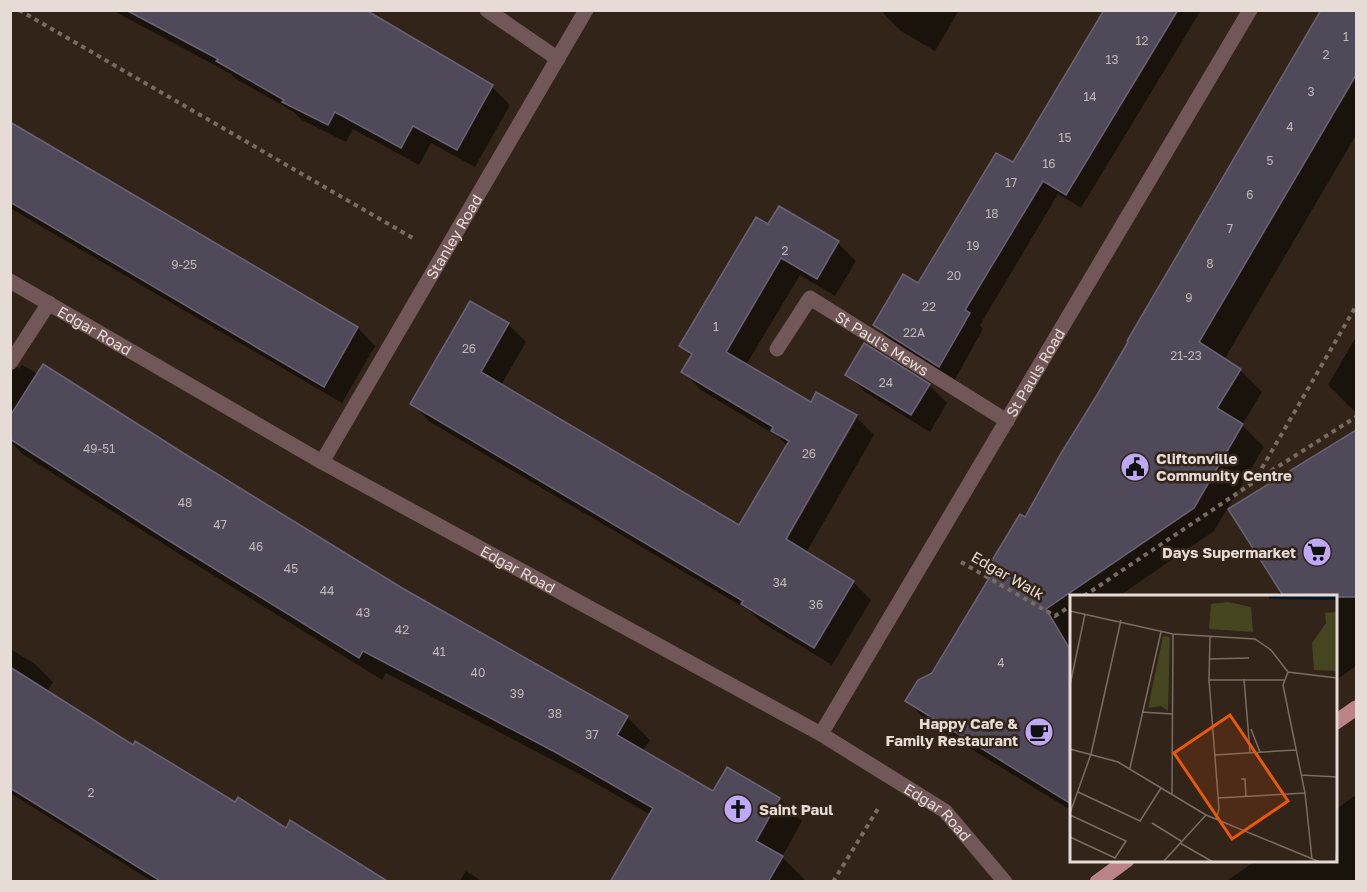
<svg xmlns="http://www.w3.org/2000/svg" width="1367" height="892" font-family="'Golos Text',sans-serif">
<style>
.shadow{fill:#0007;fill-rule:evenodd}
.building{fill:#50495a;stroke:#6a6375;stroke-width:1.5}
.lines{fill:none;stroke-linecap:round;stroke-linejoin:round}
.path{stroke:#786b61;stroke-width:4;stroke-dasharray:4.5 4.5;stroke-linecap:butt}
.minor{stroke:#715758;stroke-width:15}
.major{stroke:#ba8488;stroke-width:15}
.labels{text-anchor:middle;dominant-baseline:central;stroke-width:5;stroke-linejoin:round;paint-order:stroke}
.number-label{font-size:12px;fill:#c1b7b6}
.street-label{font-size:15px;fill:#e7dcd5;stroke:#322418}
.poi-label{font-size:15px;font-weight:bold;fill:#e7dcd5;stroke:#322418;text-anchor:start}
.inset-road{fill:none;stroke:#7a6e64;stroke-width:1.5}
.view{fill:#e8590c;fill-opacity:0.15;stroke:#e8590c;stroke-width:3}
.inset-edge{fill:none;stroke:#e7dcd5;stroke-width:3}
</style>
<rect width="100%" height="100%" fill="#322418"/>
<g class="shadow">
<polygon points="112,10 363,10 492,87 510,105 475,167 431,143 419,165 353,129 346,142 302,120 294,112 236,79 231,74"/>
<polygon points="885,10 959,10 935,51 901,31 883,13"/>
<polygon points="1106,10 1201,10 1081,208 1058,194 980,325 983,329 954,381 889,339 875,325 918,285 1013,165"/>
<polygon points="1323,10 1356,10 1356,135 1224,360 1240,370 1262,392 1242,425 1264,447 1214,531 1119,596 1072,596 1072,629 1068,632 1072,638 1072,811 929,723 907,701 933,675 995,572 990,566 1025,519"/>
<polygon points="10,123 358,328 375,346 342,403 10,208"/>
<path d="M780 208 838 243 856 261 835 296 800 275 746 365 811 404 817 394 856 417 874 435 806 553 853 582 871 600 832 665 761 622 750 611 430 422 412 404 508 324 526 342 501 385 740 527 788 446 777 436 701 390 683 372 692 357 681 346 769 226ZM853 420H856L783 547 781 545Z"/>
<polygon points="1356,337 1356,412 1350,407 1328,385"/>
<polygon points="10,360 19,369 22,365 187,457 401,589 627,717 650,740 642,752 713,793 779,799 802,821 782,857 804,879 803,882 612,882 651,815 581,775 386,673 382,680 187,559 24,455 10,441"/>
<polygon points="847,374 929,385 947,403 930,432 865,392"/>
<polygon points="1356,430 1356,666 1336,680 1336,596 1274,596 1282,591 1348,435"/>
<polygon points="10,649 35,664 53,682 47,692 134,747 235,804 286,830 344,856 346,854 390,882 153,882 10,793"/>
<polygon points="1356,795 1356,882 1225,882 1257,860 1336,860 1336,809"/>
<polygon points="466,871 483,882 459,882"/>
</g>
<g class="building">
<polygon points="126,10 366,10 493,85 457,150 413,126 401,148 335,112 328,125 282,102 284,100 216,61 218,59"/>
<polygon points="1104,10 1178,10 1066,195 1043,181 965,310 970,313 939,367 873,325 903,274 918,283 996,153 1013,162"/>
<polygon points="1321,10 1356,10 1356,75 1199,342 1241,369 1217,408 1243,424 1194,508 1046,609 1071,651 1071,804 905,701 918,680 932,673 994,570 988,567 1020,514 1025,517 1060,455 1097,395 1128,342 1127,341"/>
<polygon points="10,122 358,327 324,387 10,202"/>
<polygon points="779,206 839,241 817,279 781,258 726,352 811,402 816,392 857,415 786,539 854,581 814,648 741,604 743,601 410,404 470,301 509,323 481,372 739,525 789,441 771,431 773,427 681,372 692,354 679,346 756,217 768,224"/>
<polygon points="864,343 930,384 911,415 845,375"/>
<polygon points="43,364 188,456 402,588 628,716 617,735 713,791 727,767 780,798 756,841 783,856 768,882 610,882 653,808 557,753 363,651 359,658 163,537 10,439 10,416"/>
<polygon points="1356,430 1356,597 1284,597 1228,509"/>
<polygon points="10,667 133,745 135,741 235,802 238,797 286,828 290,820 389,882 162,882 10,788"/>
</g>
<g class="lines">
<g class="path">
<polyline points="19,10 416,240"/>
<polyline points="1260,477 1262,468 1356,306"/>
<polyline points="961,562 1055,616 1072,605"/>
<polyline points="1084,596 1260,478 1356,417"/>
<polyline points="833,882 879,807"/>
</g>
<g class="minor">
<polyline points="487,10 558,59"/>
<path id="s1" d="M10 281 322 462 821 734 945 811 1005 882"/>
<path id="s2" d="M777 349 810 298 1007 421"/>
<polyline points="10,363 49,303"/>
<path id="s3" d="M322 462 586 10"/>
<path id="s4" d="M821 734 1250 10"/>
</g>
<g class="major">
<polyline points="1336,722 1356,708"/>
<polyline points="1097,882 1127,860"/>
</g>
</g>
<defs>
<g id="civic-disc" transform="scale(1.5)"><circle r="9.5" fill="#bda9f5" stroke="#322418"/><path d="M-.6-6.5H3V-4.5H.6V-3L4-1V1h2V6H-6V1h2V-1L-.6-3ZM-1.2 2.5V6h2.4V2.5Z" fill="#111"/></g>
<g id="supermarket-disc" transform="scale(1.5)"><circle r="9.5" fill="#bda9f5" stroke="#322418"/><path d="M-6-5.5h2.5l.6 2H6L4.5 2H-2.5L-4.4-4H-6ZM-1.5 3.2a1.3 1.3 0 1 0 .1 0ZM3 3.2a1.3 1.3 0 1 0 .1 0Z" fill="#111"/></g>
<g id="cafe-disc" transform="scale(1.5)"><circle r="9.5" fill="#bda9f5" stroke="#322418"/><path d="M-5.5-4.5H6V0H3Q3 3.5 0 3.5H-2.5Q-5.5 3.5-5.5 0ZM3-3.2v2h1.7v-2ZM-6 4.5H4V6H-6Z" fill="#111"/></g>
<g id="church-disc" transform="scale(1.5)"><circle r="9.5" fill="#bda9f5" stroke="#322418"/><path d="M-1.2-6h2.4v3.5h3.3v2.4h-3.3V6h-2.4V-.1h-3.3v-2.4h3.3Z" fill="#111"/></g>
</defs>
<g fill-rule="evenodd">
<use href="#civic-disc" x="1135" y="467"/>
<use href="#supermarket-disc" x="1317" y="552"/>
<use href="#cafe-disc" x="1039" y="732"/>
<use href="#church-disc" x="738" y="809"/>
</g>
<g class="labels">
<g class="number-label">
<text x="1346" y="36">1</text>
<text x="1142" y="40">12</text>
<text x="1326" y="54">2</text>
<text x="1112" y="59">13</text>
<text x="1311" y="91">3</text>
<text x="1090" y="96">14</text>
<text x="1290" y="126">4</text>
<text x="1065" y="137">15</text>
<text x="1270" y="160">5</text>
<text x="1049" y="163">16</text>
<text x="1011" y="182">17</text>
<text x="1250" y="194">6</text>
<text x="992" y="213">18</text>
<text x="1230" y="228">7</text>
<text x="973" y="245">19</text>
<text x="785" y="250">2</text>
<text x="1210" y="263">8</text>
<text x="184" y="264">9-25</text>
<text x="954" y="275">20</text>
<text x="1189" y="297">9</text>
<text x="929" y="306">22</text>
<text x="716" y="326">1</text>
<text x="914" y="332">22A</text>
<text x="469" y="348">26</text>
<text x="1186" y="355">21-23</text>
<text x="886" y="382">24</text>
<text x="99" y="448">49-51</text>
<text x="809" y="453">26</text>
<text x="185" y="502">48</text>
<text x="220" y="524">47</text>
<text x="256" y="546">46</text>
<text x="291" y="568">45</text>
<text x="780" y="582">34</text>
<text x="327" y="590">44</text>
<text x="816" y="604">36</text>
<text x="363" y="612">43</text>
<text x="402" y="629">42</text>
<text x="439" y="651">41</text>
<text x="1001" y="662">4</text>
<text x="478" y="672">40</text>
<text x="517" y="693">39</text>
<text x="555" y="713">38</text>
<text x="592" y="734">37</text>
<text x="91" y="792">2</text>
</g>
<g class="street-label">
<text stroke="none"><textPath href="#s3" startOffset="261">Stanley Road</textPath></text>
<text stroke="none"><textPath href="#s1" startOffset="98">Edgar Road</textPath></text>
<text stroke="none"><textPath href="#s2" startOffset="146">St Paul's Mews</textPath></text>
<text stroke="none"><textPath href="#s4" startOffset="420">St Pauls Road</textPath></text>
<text stroke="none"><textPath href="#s1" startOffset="584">Edgar Road</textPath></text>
<text transform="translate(1008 575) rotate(30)">Edgar Walk</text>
<text stroke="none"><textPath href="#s1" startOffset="1070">Edgar Road</textPath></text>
</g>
<g class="poi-label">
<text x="1156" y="458">Cliftonville<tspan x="1156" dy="17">Community Centre</tspan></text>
<text x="1296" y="552" text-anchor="end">Days Supermarket</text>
<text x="1018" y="723" text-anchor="end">Happy Cafe &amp;<tspan x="1018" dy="17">Family Restaurant</tspan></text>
<text x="759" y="809">Saint Paul</text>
</g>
</g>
<g transform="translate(1070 595)">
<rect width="267" height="267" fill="#322418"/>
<path d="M158 7 181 12 183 37 139 34 141 9ZM267 17V76L244 75 242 48 256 28 255 18ZM93 41 100 42 98 116 91 111 78 113Z" fill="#454620"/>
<path d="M199 0H267V5L199 4Z" fill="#021629"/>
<path class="inset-road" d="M0 16 103 39 185 44 201 55 218 77 267 83M140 42 139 85 149 214 146 224M139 64 179 63M218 77 213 90 235 198 242 264M174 84 180 157M139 85H214M0 90 15 19M72 117 102 119M181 134 190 157M0 154 48 167 136 220 250 267M144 160 226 155M60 173 91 37M231 180 267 182M171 184H175L176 201M8 197 70 226 91 193M102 200 103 39M148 203 235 198M0 218 21 159 51 25M0 220 56 246 45 263 0 242M82 228 111 246M110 248 143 267M93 267 136 220M266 267 267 246"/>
<path class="view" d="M160 120 218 206 162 244 104 158Z"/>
<rect width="267" height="267" class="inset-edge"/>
</g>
<rect width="1367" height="892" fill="none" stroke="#e7dcd5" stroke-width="24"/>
</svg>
